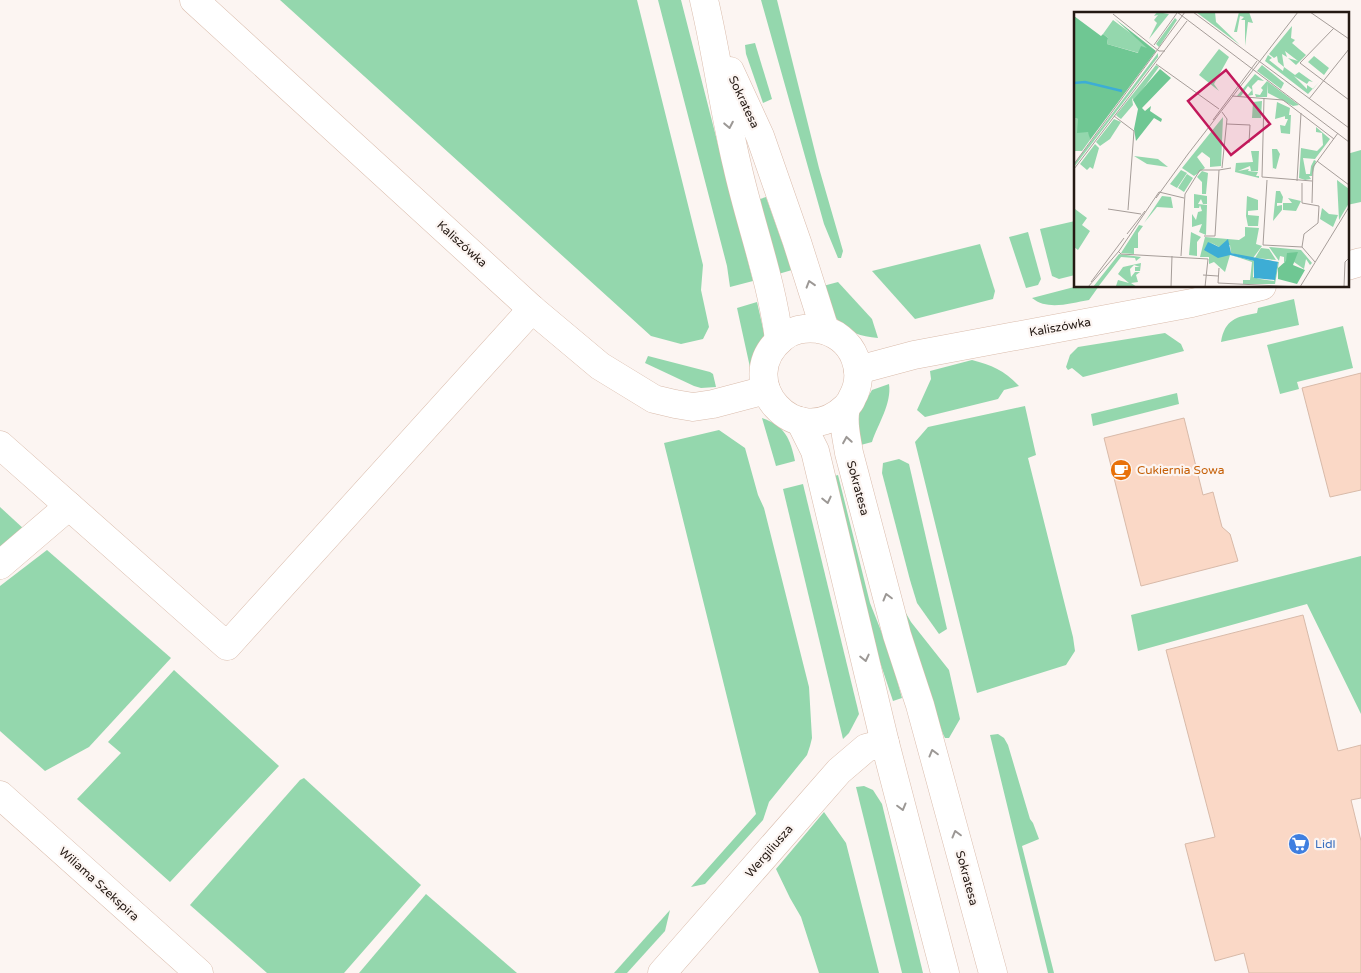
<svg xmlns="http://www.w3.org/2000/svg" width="1361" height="973" font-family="'Varela Round',sans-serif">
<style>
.grass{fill:#94d7ad}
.building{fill:#fad8c6;stroke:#d8baa9}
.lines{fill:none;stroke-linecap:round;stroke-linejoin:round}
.street-casing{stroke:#dabcac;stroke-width:29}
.secondary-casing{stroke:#dabcac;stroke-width:29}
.street{stroke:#fff;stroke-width:28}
.secondary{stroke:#fff;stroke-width:28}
.oneway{stroke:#9c9895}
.labels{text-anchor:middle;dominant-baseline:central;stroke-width:4.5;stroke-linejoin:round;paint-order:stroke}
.street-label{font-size:12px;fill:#241913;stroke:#fcf5f2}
.food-label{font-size:12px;fill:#c56008;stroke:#fcf5f2;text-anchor:start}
.shop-label{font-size:12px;fill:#366cbe;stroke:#fcf5f2;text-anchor:start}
.inset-river{fill:none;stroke:#3dadd5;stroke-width:2.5}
.inset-road{fill:none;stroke:#a69d99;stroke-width:1}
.view{fill:#c2185b;fill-opacity:0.15;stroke:#c2185b;stroke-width:2.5}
.inset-edge{fill:none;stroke:#241913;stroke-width:2.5}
</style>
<rect width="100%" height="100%" fill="#fcf5f2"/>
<g class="grass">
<polygon points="280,0 637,0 703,265 701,290 709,327 703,339 681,344 651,336"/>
<polygon points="658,0 681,0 753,281 730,287 727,266"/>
<polygon points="761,0 777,0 819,168 843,251 841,258 838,258 824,224"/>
<polygon points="755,43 772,99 763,103 746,54 745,45"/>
<polygon points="1361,150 1361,202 1347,205 1347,154"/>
<polygon points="766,197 792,270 775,275 757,200"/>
<polygon points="1075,221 1075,275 1059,279 1052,276 1040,229"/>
<polygon points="1028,232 1041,279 1038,285 1026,288 1009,237"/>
<polygon points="980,244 995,291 993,299 915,319 872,271"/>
<path d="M838 282 872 319 878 338C842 335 832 319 823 286Z"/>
<path d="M1078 286H1099L1089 300C1070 303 1048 311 1032 298Z"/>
<path d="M1294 299 1299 325 1221 342C1225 319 1236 317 1257 313L1258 308Z"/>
<polygon points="757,302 765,337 751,372 737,308"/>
<polygon points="1343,326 1353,368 1297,382 1299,389 1280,394 1267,345"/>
<polygon points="1165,333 1181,344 1184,351 1083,377 1072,368 1068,370 1066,367 1070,355 1078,347"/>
<polygon points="648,356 710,372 713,374 716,387 701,388 694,386 645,363"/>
<path d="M972 360C992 365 1005 371 1019 386L1004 390 998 399 925 417 917 410 931 379 930 371Z"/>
<path d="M889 384C892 403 878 424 872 442L857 446 855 419 872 390Z"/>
<polygon points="1177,393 1179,404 1093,426 1091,414"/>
<polygon points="1025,406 1036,455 1028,458 1073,637 1075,651 1066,665 977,693 915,442 928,427"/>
<path d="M762 418C785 426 790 438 795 461L776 466Z"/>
<polygon points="719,430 745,448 758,495 764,508 809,687 812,738 810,746 807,755 769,802 763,820 705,884 691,887 756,814 664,443"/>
<polygon points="899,459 909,464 947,629 939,634 917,603 910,580 882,473 883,463"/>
<polygon points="838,475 870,603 889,651 902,698 893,701 860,602 827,478"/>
<polygon points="803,484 859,714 849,733 843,739 783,489"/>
<polygon points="0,507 25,530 0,548"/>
<polygon points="47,550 171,658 89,747 45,771 0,731 0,586"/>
<polygon points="1361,556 1361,714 1307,604 1138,651 1131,615"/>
<polygon points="903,608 911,622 949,670 960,719 949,738 945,738 943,734 898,610"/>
<polygon points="174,670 279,766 170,882 77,799 121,753 108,742"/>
<polygon points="998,734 1004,738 1008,745 1030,819 1033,823 1039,839 1022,846 1054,973 1048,973 990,735"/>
<polygon points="304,778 421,885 344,973 267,973 190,905 300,780"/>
<polygon points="864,786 873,790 882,804 923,973 902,973 856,787"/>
<polygon points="824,812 846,843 879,973 819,973 801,917 790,898 776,869"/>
<polygon points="426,894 517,973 359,973"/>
<polygon points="670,910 665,931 627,973 614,973"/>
</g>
<g class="building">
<polygon points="1361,373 1361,490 1330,497 1302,388"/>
<polygon points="1184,418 1203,495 1213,492 1222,527 1230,534 1238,561 1141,586 1104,438"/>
<polygon points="1303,615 1338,751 1361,745 1361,798 1351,800 1361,841 1361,973 1249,973 1244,953 1215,961 1185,844 1215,837 1166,650"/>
</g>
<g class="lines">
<g class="street-casing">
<g id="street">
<polyline points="194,0 532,309 600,366 654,399 675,404 693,407 713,404 766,390"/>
<polyline points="1347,266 1361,262"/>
<polyline points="858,370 914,355 1192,303 1262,286"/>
<polyline points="0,445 227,646 532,309"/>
<polyline points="0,565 69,506"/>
<polyline points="0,795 199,973"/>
<polyline points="662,973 839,771 866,748 885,743"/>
</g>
</g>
<g class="secondary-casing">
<g id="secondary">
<path d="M704 0C717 55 724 111 737 165 750 224 772 281 779 340"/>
<polyline points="730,71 760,136 797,242 825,330"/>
<path d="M846 407C796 455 731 380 782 338 791 330 805 327 818 329 834 331 849 342 855 358 860 371 859 386 852 398 851 402 847 405 846 408 842 422 847 439 849 453L897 635 920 705 993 973"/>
<polyline points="800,421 815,451 885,743 945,973"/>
</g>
</g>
<use href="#street" class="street"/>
<use href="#secondary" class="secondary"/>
</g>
<defs><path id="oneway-chevron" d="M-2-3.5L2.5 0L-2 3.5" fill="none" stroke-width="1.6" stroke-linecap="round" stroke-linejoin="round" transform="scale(1.25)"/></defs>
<g class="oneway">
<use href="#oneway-chevron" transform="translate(729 125) rotate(79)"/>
<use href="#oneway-chevron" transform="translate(810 284) rotate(-107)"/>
<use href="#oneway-chevron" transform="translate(847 440) rotate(-99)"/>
<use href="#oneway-chevron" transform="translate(827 500) rotate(77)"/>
<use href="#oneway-chevron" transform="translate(887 597) rotate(-105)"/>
<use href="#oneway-chevron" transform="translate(865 658) rotate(77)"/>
<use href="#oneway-chevron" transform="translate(933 753) rotate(-105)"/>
<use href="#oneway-chevron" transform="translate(902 807) rotate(75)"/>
<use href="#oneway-chevron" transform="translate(956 834) rotate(-105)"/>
</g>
<defs>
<g id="cafe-disc" transform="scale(1.125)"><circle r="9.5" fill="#e8710a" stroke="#fcf5f2"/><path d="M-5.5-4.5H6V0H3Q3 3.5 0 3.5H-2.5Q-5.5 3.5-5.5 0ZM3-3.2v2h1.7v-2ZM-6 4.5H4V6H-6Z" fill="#fff"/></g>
<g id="supermarket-disc" transform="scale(1.125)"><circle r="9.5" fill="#3f7fe0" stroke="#fcf5f2"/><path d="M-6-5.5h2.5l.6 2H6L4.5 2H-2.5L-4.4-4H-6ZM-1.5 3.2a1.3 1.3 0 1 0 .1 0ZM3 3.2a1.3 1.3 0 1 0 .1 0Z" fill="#fff"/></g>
</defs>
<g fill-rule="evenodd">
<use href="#cafe-disc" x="1121" y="470"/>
<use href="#supermarket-disc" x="1299" y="844"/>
</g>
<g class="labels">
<g class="street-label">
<text transform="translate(744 102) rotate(65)">Sokratesa</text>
<text transform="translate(462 244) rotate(42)">Kaliszówka</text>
<text transform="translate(1060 327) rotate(-10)">Kaliszówka</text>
<text transform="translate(858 488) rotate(75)">Sokratesa</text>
<text transform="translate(769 851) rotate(-49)">Wergiliusza</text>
<text transform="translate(967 878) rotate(75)">Sokratesa</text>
<text transform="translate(99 884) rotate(42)">Wiliama Szekspira</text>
</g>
<g class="food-label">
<text x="1137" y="470">Cukiernia Sowa</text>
</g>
<g class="shop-label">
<text x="1315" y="844">Lidl</text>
</g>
</g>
<g transform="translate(1074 12)">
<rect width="275" height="275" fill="#fcf5f2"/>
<path d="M83 0 95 2 75 27 83 11 80 8 84 3 80 4ZM122 0H141L142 10 166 33ZM165 0H175L179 11 174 10 171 34V8H167L170 5 166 4 163 20H160ZM101 6 103 8 85 35 82 32ZM39 8 74 34 73 37 65 41 33 32 34 26 29 22ZM218 14 217 26 221 28 218 31 232 43 222 53 214 46 224 49 211 39 213 45 208 42 210 55 204 50 203 44 200 46 195 42ZM145 37 155 45 140 72 145 79 125 63ZM84 41V45L0 155V152ZM194 43 198 46 195 48 209 59 210 55 221 63 225 60 239 70 235 69 233 72 220 64 233 77V73L239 77 245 70 234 82 191 49ZM240 44 255 56 250 63 234 50ZM82 53 85 55 60 89 58 86 59 93 47 107 44 105 42 103ZM188 53 210 71 207 77 183 59ZM181 62 190 69 184 68 178 74 179 83 173 84 178 78 174 74 167 84H163ZM193 69 225 93 219 94 194 81V71L193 85H182L181 82 186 83 189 78 187 76ZM188 89 187 106H178L179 90ZM203 90 216 96 215 103 201 107ZM211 103H217L216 122 207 121 206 113 211 114 214 107H211ZM149 105 147 154 136 155V146L128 140 123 145 131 156 120 164 108 156ZM0 106 4 107 15 121 16 128 8 139H0ZM40 107 47 110 36 127 26 134 22 130ZM242 115 256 127 241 147 229 146 232 162H236L237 154 240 148 242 149 238 164H235L237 167 231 168 225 166 227 136 243 139 249 133 248 121 242 120ZM21 132 25 136 19 157 16 155 13 158 6 152ZM198 137H203L206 142 202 157 199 156V159ZM177 139H185L184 159H177L176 154 164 159 175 157 174 159 184 160 182 164H185V166L161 160 162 151 179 150ZM107 158 113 161 103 176 96 172ZM128 159 134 161 132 182H128V170L123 165ZM113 162 119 166 110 180 104 176ZM263 168 275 177V191L265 208ZM202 179H206L209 185 208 191H203V194L208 193V198L199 209ZM120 182 133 184V192H129L127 187 124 192 133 193 132 223 125 220 128 212 118 215V202L122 208 124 200 128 199 126 193 125 196H120ZM88 184 97 185 99 196 83 195 70 211ZM173 184 184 188V198L174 199V203L185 204 184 214H174L172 204ZM214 186 227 189 222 199 209 198V191H218ZM248 196 255 202 264 203 259 215 246 207ZM1 197 13 206 8 213 16 219 4 238 0 235ZM65 213 69 214 64 221V236H60V242L47 241ZM171 215 185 216 182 232 188 234 179 246 205 250 201 272H169V268H176L178 250 157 243 180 249 179 265 186 267 200 269 204 250 182 248 157 241 156 233 145 235 136 230 156 243 151 260 140 250 135 252V245H126L131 225 165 228 171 224ZM117 220 127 225 123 230V244L115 243ZM195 235 227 238 238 251 236 253 232 247 230 257 220 250H210V245L206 244 205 249ZM45 242 67 245 62 249 61 246 47 245 24 275H19ZM67 251 66 259H61V255H66L60 253 56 257 57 265 61 260H66L62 263 64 270 57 271 63 275 42 274 44 268 55 271 44 262 49 255Z" fill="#94d7ad"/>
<path d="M0 4 27 24 29 22 34 26 33 32 64 41 67 34 73 36 40 6 82 39 16 128 14 120 3 121 4 107 0 106ZM86 57 97 66 68 96 71 99 77 94 76 99 88 107 87 110 80 106 62 129 60 117 64 97 59 88ZM224 240 219 253 231 258 223 272 204 267V256L212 249 213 241Z" fill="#6fc793"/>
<path d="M60 144 84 147 94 155 73 152ZM187 236 195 237 202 248 181 246Z" fill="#94d7ad"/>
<path d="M154 227 157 241 204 250 201 268 180 266V249L156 243 144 246 130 238 134 230 145 235Z" fill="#3dadd5"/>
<path class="inset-river" d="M0 71 11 70 48 79"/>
<path class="inset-road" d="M103 0 275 130M119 0 275 116M236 0 275 27M39 2 85 39H91M260 16 226 51 275 88M80 33 103 1M82 52 145 97M158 84 209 88 260 127M190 86 188 165 238 169M235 87 275 37M40 104 60 119 54 198M139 108 183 49M153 112 176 113 175 131M114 142 224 0M243 149 275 173M0 152 111 0M148 156 153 107 148 100M0 157 113 9M193 168 189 233 228 235M223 169 227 101M228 171V191L245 194 244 211 230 222 228 235 241 250M85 180 110 186M82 186 114 142M238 191 239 155 264 121M34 197 67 202M53 222 71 199M130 224H141L145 158 157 156M44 239 47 242 134 247 131 275M107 244 111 182 126 158H145M145 256 144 271 225 275M129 263 144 264M17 270 50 226M14 275 45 239 85 180M97 275 98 244M226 275 275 195M270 275 271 250 275 246"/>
<path class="view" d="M152 58 196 112 157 143 114 89Z"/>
<rect width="275" height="275" class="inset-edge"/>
</g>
</svg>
